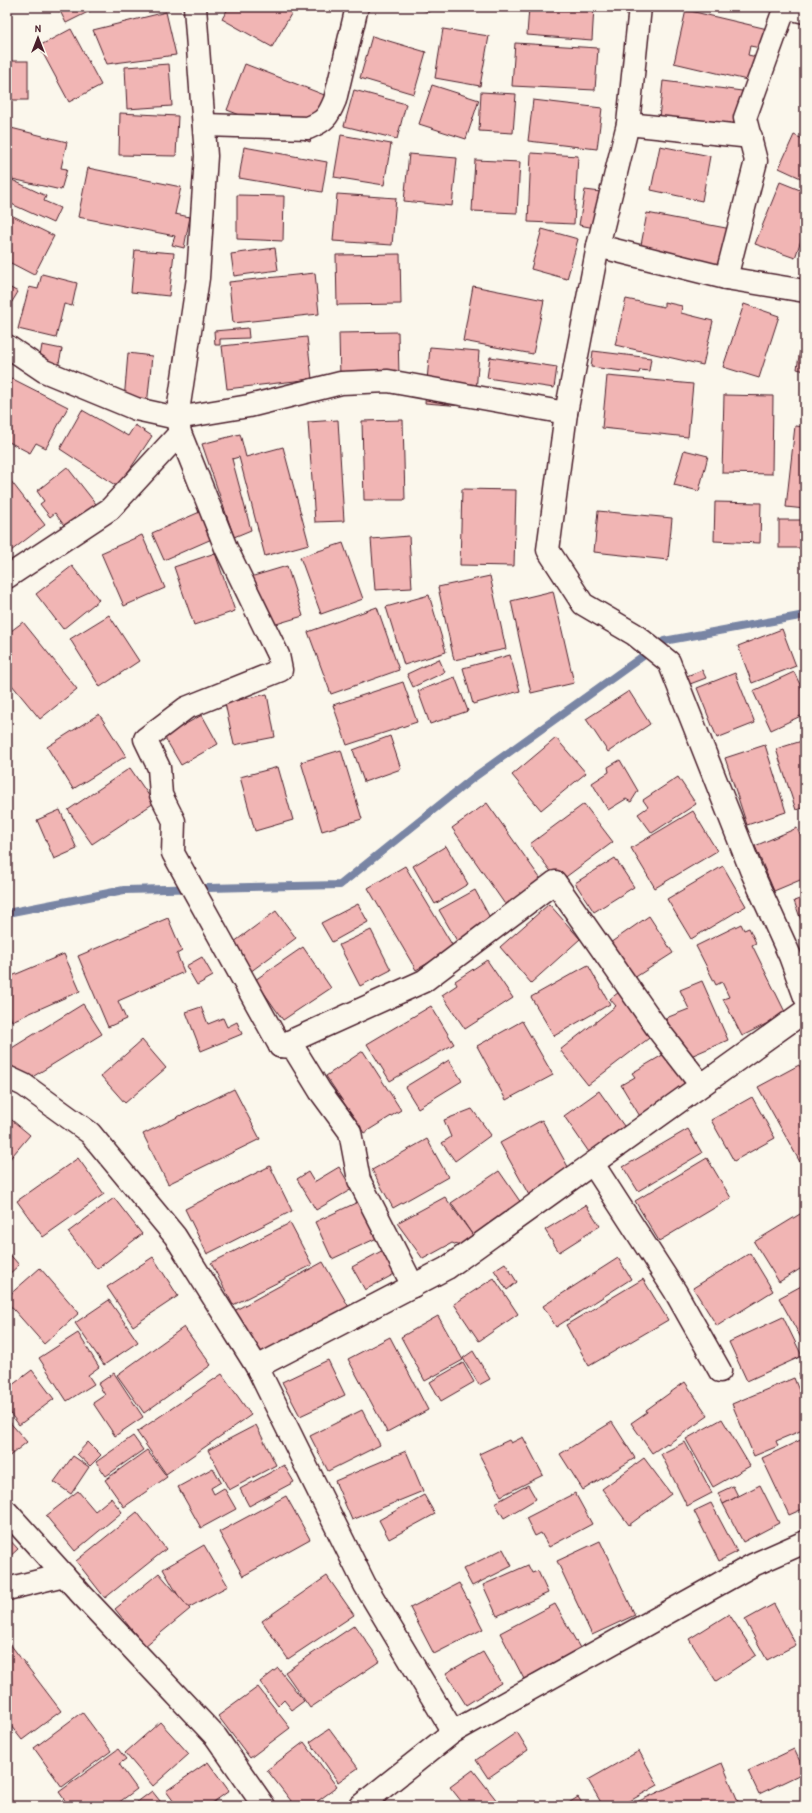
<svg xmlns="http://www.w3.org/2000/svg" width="812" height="1813" font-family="'Patrick Hand',sans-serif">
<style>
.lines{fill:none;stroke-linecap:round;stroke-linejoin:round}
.stream{stroke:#7985a4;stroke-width:8}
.building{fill:#f1b5b4;stroke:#4a1f2b}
.minor-casing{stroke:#4a1f2b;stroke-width:25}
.minor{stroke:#fbf7ec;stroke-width:22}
</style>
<rect width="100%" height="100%" fill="#fbf7ec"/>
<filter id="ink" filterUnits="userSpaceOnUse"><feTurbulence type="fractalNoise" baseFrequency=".025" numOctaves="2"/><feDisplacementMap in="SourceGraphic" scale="8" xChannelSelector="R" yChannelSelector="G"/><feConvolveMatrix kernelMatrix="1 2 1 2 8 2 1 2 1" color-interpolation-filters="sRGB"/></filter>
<g filter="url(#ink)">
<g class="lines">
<polyline class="stream" points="7,913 124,890 340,885 473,778 664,641 805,615"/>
</g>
<g class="building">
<polygon points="58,7 98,7 66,23"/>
<polygon points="229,7 295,7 272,47 222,19"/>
<polygon points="416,7 431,7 429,12"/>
<polygon points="523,7 594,7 592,40 527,35 529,7"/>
<polygon points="686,10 776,31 771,50 750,46 748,55 770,60 764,84 674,63"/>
<polygon points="166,12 176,55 107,64 93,30"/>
<polygon points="71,29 101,85 69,102 39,46"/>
<polygon points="443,29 489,36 480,86 435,78"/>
<polygon points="372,36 426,52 414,94 360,78"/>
<polygon points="515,43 598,48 595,90 512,86"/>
<rect x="7" y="61" width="21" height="39"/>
<polygon points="169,64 172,106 127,109 125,67"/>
<polygon points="245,64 327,96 310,142 227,110"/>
<polygon points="663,81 742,91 737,136 658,127"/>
<polygon points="432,85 479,100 466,139 419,124"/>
<polygon points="354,90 406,104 397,139 344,126"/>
<polygon points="481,92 516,94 513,133 479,131"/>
<polygon points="533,100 602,108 597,149 528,141"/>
<polygon points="120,113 178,116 176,156 119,155"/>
<polygon points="7,127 67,142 61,168 67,169 61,190 12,179 12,180 46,196 44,201 60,208 53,223 7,202"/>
<polygon points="341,135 391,144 384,185 334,177"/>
<polygon points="794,135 805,140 805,180 779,168"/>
<polygon points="660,146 710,156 702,201 651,190"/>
<polygon points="244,147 327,162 322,192 239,178"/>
<polygon points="531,153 578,156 574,224 528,222"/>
<polygon points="409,154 457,158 452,206 404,201"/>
<polygon points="475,160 520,162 517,213 472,211"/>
<polygon points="88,168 181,187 175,214 190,217 184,248 172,245 175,236 78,217"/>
<polygon points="780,182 805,192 805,228 795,258 755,244"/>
<polygon points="585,190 601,192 595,228 579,225"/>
<polygon points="337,194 396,198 392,245 333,241"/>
<polygon points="237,195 284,196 283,241 237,239"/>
<polygon points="7,213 54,236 34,275 7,261"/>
<polygon points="647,213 731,229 723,273 639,256"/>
<polygon points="542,229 578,239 567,279 531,269"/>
<polygon points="275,248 278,270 234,276 231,254"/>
<polygon points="135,250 174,253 169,296 131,292"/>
<polygon points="400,254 401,304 337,305 336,255"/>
<polygon points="315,273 319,314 233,323 229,282"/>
<polygon points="42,274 77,283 72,306 64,304 56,338 18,329 29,287 38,289"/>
<polygon points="7,286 18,292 7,310"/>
<polygon points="473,286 544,300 533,354 463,341"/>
<polygon points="626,299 664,307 664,302 682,306 681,313 713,321 703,365 615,345"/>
<polygon points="744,304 779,316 759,378 723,367"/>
<polygon points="248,328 249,338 220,339 220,345 215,345 214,331"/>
<polygon points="398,332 399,377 340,378 339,333"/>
<polygon points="802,336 805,336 805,371 797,369"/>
<polygon points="307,337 312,379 227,389 222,346"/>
<polygon points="42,345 62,349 57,372 38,368"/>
<polygon points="430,347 479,351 475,407 425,403"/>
<polygon points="593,351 651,358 649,371 640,370 639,373 591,367"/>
<polygon points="128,353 152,356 147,406 124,401"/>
<polygon points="490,357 557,367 554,388 487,378"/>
<polygon points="7,376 68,407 46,448 36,443 30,453 7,441 8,428 7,427"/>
<polygon points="607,376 693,384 688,437 602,428"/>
<polygon points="724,395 773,396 772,474 722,473"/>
<polygon points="82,410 128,436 135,425 152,436 118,487 60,449"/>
<polygon points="338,420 344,521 315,522 308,422"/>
<polygon points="403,420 405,500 364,500 362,421"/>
<polygon points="795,426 805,427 805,509 786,507"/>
<polygon points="240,434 246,457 283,447 309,544 265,556 239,457 232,459 251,530 234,537 202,444"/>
<polygon points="684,450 708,456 699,491 674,485"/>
<polygon points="67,467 96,504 66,528 55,513 50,517 40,504 44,501 37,491"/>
<polygon points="7,476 45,525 7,554"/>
<polygon points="462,489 516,490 514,566 460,565"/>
<polygon points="715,502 761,503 760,543 714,541"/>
<polygon points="202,511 214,538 164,560 152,533"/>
<polygon points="598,511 672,518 668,560 594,552"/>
<rect x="779" y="520" width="26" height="28"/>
<polygon points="142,535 165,588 124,606 101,553"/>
<polygon points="409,536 412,588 375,590 371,539"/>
<polygon points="343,543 363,599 321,614 300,557"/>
<polygon points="215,553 235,611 194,625 174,567"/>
<polygon points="72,566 99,600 63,629 36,594"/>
<polygon points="287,566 303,616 263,628 247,578"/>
<polygon points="490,576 506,649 454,660 438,587"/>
<polygon points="553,591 574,683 531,693 511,601"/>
<polygon points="429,595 446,652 404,665 386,607"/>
<polygon points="377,607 399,670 331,694 308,632"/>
<polygon points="109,615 139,661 100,687 70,639"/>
<polygon points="23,622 77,689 40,719 7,679 7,634"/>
<polygon points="782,629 796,666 752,683 738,646"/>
<polygon points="510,655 520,691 473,704 463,668"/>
<polygon points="439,659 445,672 413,687 407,674"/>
<polygon points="702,670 706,678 690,684 692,689 684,692 679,679"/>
<polygon points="794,672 805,695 805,714 771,730 753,691"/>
<polygon points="735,673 755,723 717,738 697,688"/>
<polygon points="455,677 468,711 430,724 418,691"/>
<polygon points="403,682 417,722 347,745 333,705"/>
<polygon points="629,691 650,724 608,752 586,719"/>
<polygon points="267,694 275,737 234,745 225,703"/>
<polygon points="99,714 126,756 73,789 47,747"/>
<polygon points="202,715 218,744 181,765 164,736"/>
<polygon points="390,736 401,769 364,782 353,750"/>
<polygon points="556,738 586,773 541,810 512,775"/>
<polygon points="805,740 805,807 796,810 776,749"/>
<polygon points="765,745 786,812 747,825 725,758"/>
<polygon points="341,750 362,819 322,831 301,762"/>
<polygon points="620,760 638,791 631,802 626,799 608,810 592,783 609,772 608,767"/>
<polygon points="278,767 293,820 255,831 240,777"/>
<polygon points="130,768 154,803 92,844 68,810"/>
<polygon points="678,777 696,804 652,833 638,814 648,807 643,800"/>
<polygon points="487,803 545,885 509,910 452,828"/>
<polygon points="584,804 613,842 559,882 530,844"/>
<polygon points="60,810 77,849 54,859 37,820"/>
<polygon points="693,811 717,851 655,888 631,848"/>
<polygon points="797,828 805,846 805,878 774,891 755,846"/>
<polygon points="446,846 468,884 435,904 413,866"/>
<polygon points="615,858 634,887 594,912 575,883"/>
<polygon points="405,866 454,948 416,970 368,888"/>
<polygon points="723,866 746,906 691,939 667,899"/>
<polygon points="475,890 495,927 460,946 439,910"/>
<polygon points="805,897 805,931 794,901"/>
<polygon points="358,904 368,922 332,942 321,923"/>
<polygon points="549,904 580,939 531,983 500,947"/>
<polygon points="276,911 296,938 250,972 230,945"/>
<polygon points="649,916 673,953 634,978 610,943"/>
<polygon points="168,918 182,951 177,954 184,972 118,1001 126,1019 108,1027 78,956"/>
<polygon points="741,924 744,930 749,928 756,943 752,945 786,1014 742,1036 723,999 729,997 722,982 716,985 696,946"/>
<polygon points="371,930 391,970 360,986 339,945"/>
<polygon points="303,947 331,988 283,1020 255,980"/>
<polygon points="64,954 80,991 12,1021 7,1010 7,978"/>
<polygon points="202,957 213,976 197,985 186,966"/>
<polygon points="487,960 513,998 465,1029 442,995 457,985 455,981"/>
<polygon points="588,965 610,1004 554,1036 531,997"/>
<polygon points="702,981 728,1040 684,1059 666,1018 689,1009 680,990"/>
<polygon points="623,989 657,1032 588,1085 560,1050 616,1006 610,999"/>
<polygon points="83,1004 102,1034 21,1084 7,1062 7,1051"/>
<polygon points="431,1006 454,1044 390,1081 367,1044"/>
<polygon points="201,1007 208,1024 223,1018 227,1027 237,1022 242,1034 201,1051 186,1012"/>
<polygon points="522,1021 553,1075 506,1100 477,1046"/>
<polygon points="142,1040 166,1068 125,1103 101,1076"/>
<polygon points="363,1051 401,1110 364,1133 326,1076"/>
<polygon points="666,1053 688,1089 641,1118 621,1085 635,1077 632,1073"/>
<polygon points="449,1060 462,1081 418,1108 405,1087"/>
<polygon points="799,1065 805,1076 805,1171 758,1087"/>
<polygon points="234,1089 260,1139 168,1184 143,1134"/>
<polygon points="599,1091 629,1133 593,1158 564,1116"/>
<polygon points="752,1097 775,1138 734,1161 711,1120"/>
<polygon points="472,1109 491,1135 455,1161 442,1143 451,1137 444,1120"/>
<polygon points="7,1116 30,1135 7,1162"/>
<polygon points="542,1120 572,1174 530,1197 500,1143"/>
<polygon points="688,1129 702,1153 638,1191 623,1167"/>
<polygon points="427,1139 448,1177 393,1208 372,1170"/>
<polygon points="78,1158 104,1194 43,1237 17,1201"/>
<polygon points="707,1158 731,1198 659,1241 635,1201"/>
<polygon points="270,1166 292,1211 207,1254 185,1209"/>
<polygon points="339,1167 352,1189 316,1210 297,1179 308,1172 314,1182"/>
<polygon points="499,1171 526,1210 478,1243 451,1203"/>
<polygon points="445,1197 474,1237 462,1247 452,1243 423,1259 397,1223"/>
<polygon points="114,1198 142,1234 97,1269 68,1232"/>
<polygon points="360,1201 377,1238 332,1259 315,1222"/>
<polygon points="586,1205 600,1226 559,1252 545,1230"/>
<polygon points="805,1211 805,1266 779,1282 754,1242"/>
<polygon points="290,1223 312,1265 233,1305 211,1263"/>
<polygon points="387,1248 400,1271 365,1290 352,1267"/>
<polygon points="7,1251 19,1265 7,1276"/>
<polygon points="750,1253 773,1291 717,1326 693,1288"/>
<polygon points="153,1257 178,1296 133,1326 107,1287"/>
<polygon points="618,1258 631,1279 556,1327 543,1306"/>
<polygon points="323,1262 353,1314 264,1364 234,1311"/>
<polygon points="505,1263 517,1282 507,1290 494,1270"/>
<polygon points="40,1268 79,1313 44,1344 7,1302 7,1297"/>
<polygon points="494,1278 518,1314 479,1341 454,1304"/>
<polygon points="643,1279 668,1320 589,1366 566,1325"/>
<polygon points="805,1284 805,1345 779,1298"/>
<polygon points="109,1300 138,1342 104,1365 75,1323"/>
<polygon points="438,1316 463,1360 425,1381 401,1337"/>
<polygon points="783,1317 802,1356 747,1381 729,1342"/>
<polygon points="184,1327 211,1365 144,1413 117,1375"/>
<polygon points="78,1333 99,1367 88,1375 94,1384 67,1401 39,1358"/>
<polygon points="390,1337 428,1410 387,1432 348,1359"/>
<polygon points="473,1351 490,1379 479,1385 463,1358"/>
<polygon points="328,1360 345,1395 300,1416 282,1382"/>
<polygon points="463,1363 474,1382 441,1401 430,1382"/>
<polygon points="32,1370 54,1399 19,1425 7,1409 7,1389"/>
<polygon points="805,1371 805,1390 799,1373"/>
<polygon points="114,1373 143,1417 115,1436 93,1403 105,1395 98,1384"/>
<polygon points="222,1374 251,1415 166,1474 137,1432"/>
<polygon points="794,1378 805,1406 805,1429 776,1441 778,1446 754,1456 732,1404"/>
<polygon points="685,1382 708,1416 668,1444 667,1443 652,1453 631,1423 647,1412 646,1410"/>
<polygon points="362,1410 380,1445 328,1471 310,1436"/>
<polygon points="7,1419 27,1442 7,1458"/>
<polygon points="722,1419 750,1466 713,1487 686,1439"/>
<polygon points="612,1422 635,1458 583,1490 560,1454"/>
<polygon points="256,1425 276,1465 229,1490 208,1450"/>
<polygon points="133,1436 143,1450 106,1476 96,1462"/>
<polygon points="523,1437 543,1475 501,1496 479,1454 509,1440 511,1443"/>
<polygon points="805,1438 805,1508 789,1515 762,1458"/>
<polygon points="88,1442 101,1455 90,1466 77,1454"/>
<polygon points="685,1442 712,1493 687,1506 661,1454"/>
<polygon points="147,1450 167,1477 124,1507 105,1480"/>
<polygon points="406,1451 423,1491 352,1520 335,1481"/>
<polygon points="73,1456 89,1467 71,1494 54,1482"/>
<polygon points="644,1458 671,1494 629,1525 602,1489"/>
<polygon points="284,1465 294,1482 249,1506 240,1489"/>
<polygon points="213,1468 221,1482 211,1488 214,1494 224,1488 236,1509 201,1528 178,1487"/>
<polygon points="528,1485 536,1499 504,1518 495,1503"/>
<polygon points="760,1485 779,1523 743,1542 723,1504"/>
<polygon points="733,1486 738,1496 723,1504 718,1493"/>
<polygon points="78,1491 95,1511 111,1498 122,1512 75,1551 46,1516"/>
<polygon points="575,1493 592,1524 549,1547 541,1533 535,1536 526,1518"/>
<polygon points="424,1495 435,1514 389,1539 379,1520"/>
<polygon points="286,1496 310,1539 243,1576 219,1532"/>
<polygon points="711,1503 737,1552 719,1561 694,1511"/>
<polygon points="137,1512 166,1549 105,1598 76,1561"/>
<polygon points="7,1537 18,1549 7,1559"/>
<polygon points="600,1541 635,1615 592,1635 557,1561"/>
<polygon points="204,1545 228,1586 186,1609 163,1569"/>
<polygon points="503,1549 512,1566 472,1586 463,1569"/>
<polygon points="528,1565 532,1573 538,1571 548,1593 497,1616 483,1585"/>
<polygon points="159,1573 190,1609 145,1646 115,1609"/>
<polygon points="327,1576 354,1615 288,1659 262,1621"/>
<polygon points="459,1583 483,1629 434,1654 410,1608"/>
<polygon points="555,1604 580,1648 524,1679 500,1633"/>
<polygon points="774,1604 796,1645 767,1660 745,1620"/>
<polygon points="729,1614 756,1655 716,1681 689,1639"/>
<polygon points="355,1625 380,1661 310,1708 285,1672"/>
<polygon points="7,1640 61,1711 22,1740 7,1721"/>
<polygon points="483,1652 501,1683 466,1705 446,1673"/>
<polygon points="278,1668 304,1701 292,1710 284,1700 278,1706 260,1682"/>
<polygon points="258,1687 290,1728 250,1758 218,1716"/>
<polygon points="82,1712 111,1751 62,1787 34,1748"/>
<polygon points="160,1722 189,1754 153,1786 125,1753"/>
<polygon points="329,1729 358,1768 338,1782 310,1742"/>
<polygon points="517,1732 528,1750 488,1778 476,1760"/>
<polygon points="304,1742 337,1787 311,1806 295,1806 267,1770"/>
<polygon points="118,1749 126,1759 119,1764 137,1789 114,1806 69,1806 59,1792"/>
<polygon points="794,1749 805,1772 759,1794 748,1771"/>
<polygon points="639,1751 658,1785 621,1806 603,1806 588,1780"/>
<polygon points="208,1762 229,1791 208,1806 177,1806 166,1791"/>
<polygon points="722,1763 740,1806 628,1806"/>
<polygon points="473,1770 501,1806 465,1806 450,1787"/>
<polygon points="152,1791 164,1806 132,1806"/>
<polygon points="578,1797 584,1806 564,1806"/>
</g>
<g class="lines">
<g class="minor-casing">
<g id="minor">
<polyline points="195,7 206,156 198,278 177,418 180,433 226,548 278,655 281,670 186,708 145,739 159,768 161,795 174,821 173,853 280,1046"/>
<polyline points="640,7 628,124 598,246 566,413 548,550 583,604 634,634 669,662 751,870 790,956 805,997"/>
<polyline points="785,7 805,12"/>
<polyline points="628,124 751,137"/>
<path d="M204 125 308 128C325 121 328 117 335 100L357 7"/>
<polyline points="598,246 726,278 805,291"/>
<polyline points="726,278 756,161 745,118 785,7"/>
<polyline points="7,346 44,371 136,409 177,418 249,406 341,383 388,381 566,413"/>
<polyline points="7,577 110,509 180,433"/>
<polyline points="280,1046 424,981 555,882 659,1031 701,1085"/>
<polyline points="280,1046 293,1047 320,1091 350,1132 359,1180 413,1286"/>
<polyline points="7,1077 24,1085 90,1133 175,1236 257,1367 365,1585 453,1732"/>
<polyline points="593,1164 675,1291 720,1371"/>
<polyline points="257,1367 447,1268 805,1011"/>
<polyline points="7,1512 82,1595 216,1737 264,1806"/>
<polyline points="7,1589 64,1575"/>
<polyline points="360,1806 453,1732 753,1565 805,1542"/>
</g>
</g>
<use href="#minor" class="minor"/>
</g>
</g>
<rect width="812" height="1813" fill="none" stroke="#fbf7ec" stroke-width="24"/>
<rect x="12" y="12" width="788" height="1789" fill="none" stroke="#4a1f2b" stroke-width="1.5" filter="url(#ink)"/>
<g transform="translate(38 38)" stroke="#fbf7ec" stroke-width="3" paint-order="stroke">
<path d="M0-3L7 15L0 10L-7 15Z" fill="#4a1f2b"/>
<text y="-6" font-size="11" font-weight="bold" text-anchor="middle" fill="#4a1f2b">N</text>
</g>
</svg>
